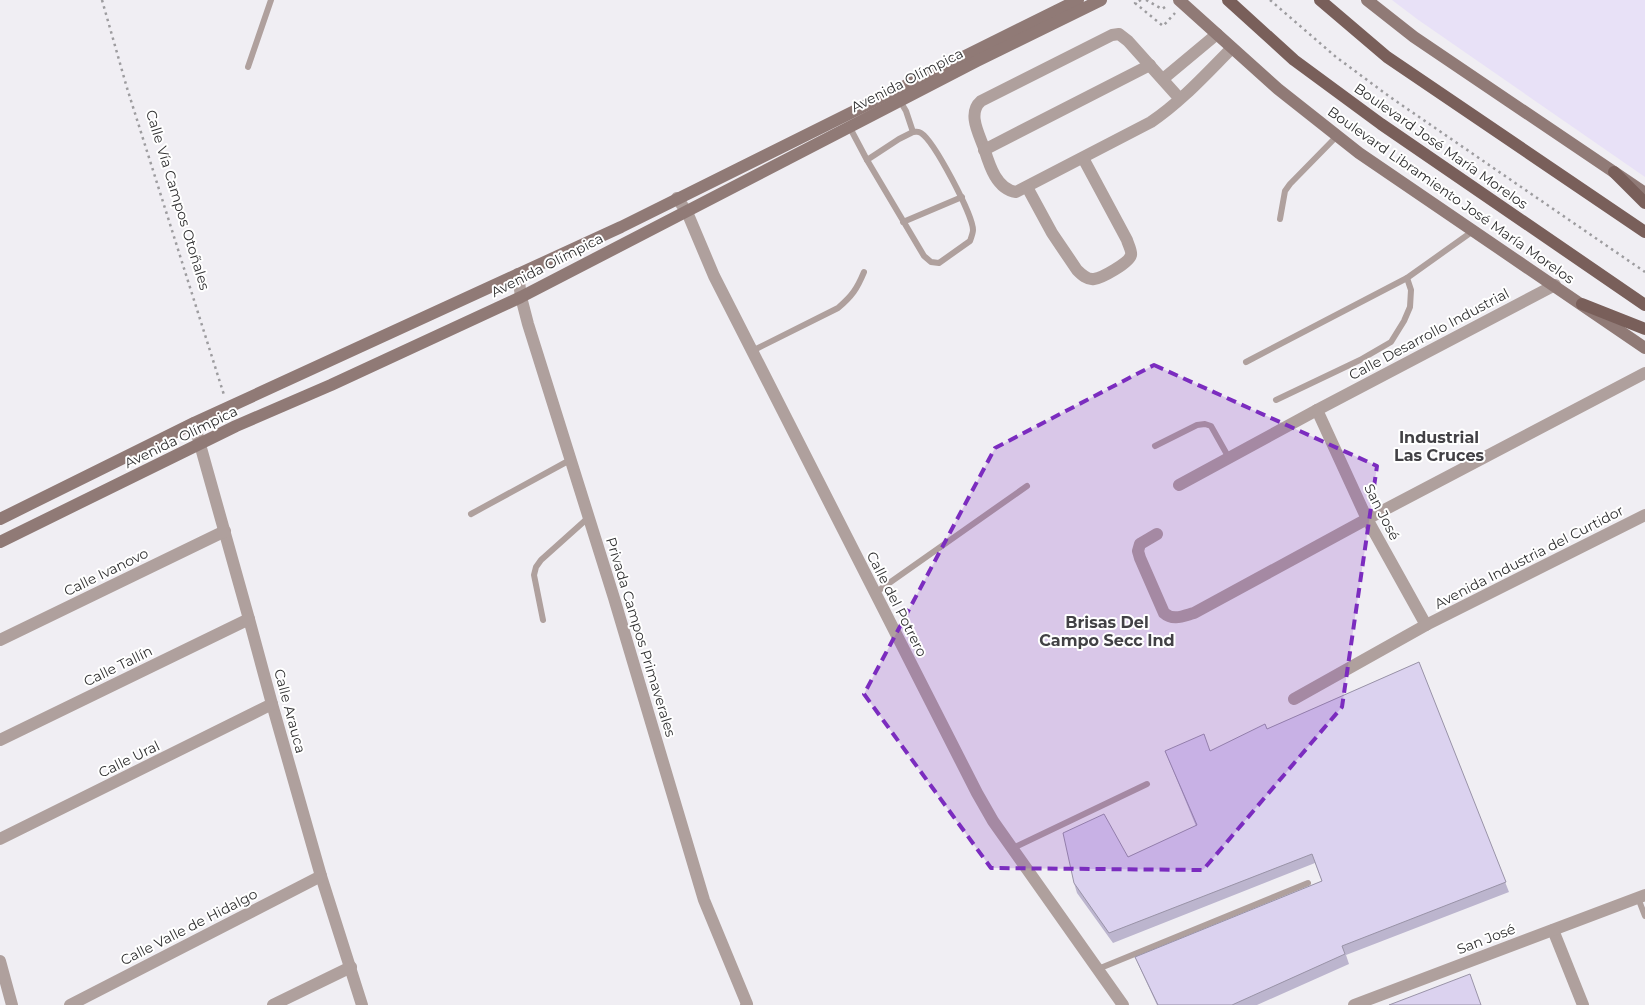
<svg xmlns="http://www.w3.org/2000/svg" width="1645" height="1005" font-family="Montserrat,sans-serif">
<style>
.industrial{fill:#e8e1f7}
.lines{fill:none;stroke-linecap:round;stroke-linejoin:round}
.path{stroke:#9d9c9f;stroke-width:2.5;stroke-dasharray:2.5 4;stroke-linecap:butt}
.lane{stroke:#afa09d;stroke-width:6}
.street{stroke:#afa09d;stroke-width:12}
.secondary{stroke:#907a76;stroke-width:12}
.primary{stroke:#795f5a;stroke-width:12}
.wall{fill:#bcb5ce}
.building{fill:#dbd2ef;stroke:#9993a7}
.marked{fill:#7b2cbf;fill-opacity:0.2;stroke:#7b2cbf;stroke-width:4;stroke-dasharray:10 6;stroke-linejoin:round}
.labels{text-anchor:middle;dominant-baseline:central;stroke-width:4;stroke-linejoin:round;paint-order:stroke}
.street-label{font-size:14px;fill:#303031;stroke:#fff}
.quarter-label{font-size:16px;font-weight:bold;fill:#424145;stroke:#fff}
</style>
<rect width="100%" height="100%" fill="#f0eef3"/>
<polygon class="industrial" points="1392,0 1645,0 1645,177 1417,19"/>
<g class="lines">
<g class="path">
<polyline points="102,0 127,88 224,395"/>
<polyline points="1141,0 1135,3 1163,26 1175,13"/>
<polyline points="1146,0 1162,9 1168,5"/>
<polyline points="1270,0 1336,57 1390,97 1645,272"/>
</g>
<g class="lane">
<polyline points="248,67 271,0"/>
<polyline points="900,101 906,111 913,132"/>
<polyline points="849,126 867,160"/>
<path d="M913 132C917 132 918 131 921 133 934 141 973 215 973 230 973 233 971 238 970 241L939 263 931 262 924 256 867 160 899 139Z"/>
<polyline points="1280,219 1285,191 1290,184 1337,136"/>
<polyline points="903,222 962,197"/>
<path d="M752 351 838 308C852 296 857 289 864 272"/>
<polyline points="1246,362 1407,278 1473,231"/>
<polyline points="1276,400 1360,360 1391,342 1404,321 1410,307 1411,290 1407,278"/>
<polyline points="1155,446 1197,425 1205,424 1211,426 1229,458"/>
<polyline points="471,514 570,460"/>
<polyline points="875,593 1027,486"/>
<polyline points="543,620 534,575 536,567 541,560 589,517"/>
<polyline points="1013,848 1147,784"/>
<polyline points="1638,898 1645,916"/>
<polyline points="1098,969 1308,883"/>
</g>
<g class="street">
<polyline points="1163,79 1217,34"/>
<path d="M1180 99 1128 41 1119 34 1112 35 981 101C967 113 979 134 984 148 989 164 996 189 1016 192L1151 122C1182 101 1206 74 1232 48"/>
<polyline points="984,150 1150,65"/>
<path d="M1027 187 1052 233 1077 270C1082 275 1087 280 1094 279 1102 278 1129 263 1131 255 1132 251 1128 244 1127 240L1083 158"/>
<polyline points="677,198 687,212 714,276 977,793 993,821 1123,1005"/>
<polyline points="518,274 521,297 528,324 614,598 704,900 747,1004 746,1005"/>
<polyline points="1317,410 1367,519 1426,625"/>
<polyline points="194,423 249,619 272,704 321,876 362,1005"/>
<polyline points="1179,485 1317,410 1555,285"/>
<path d="M1157 534 1140 544 1138 551 1140 558 1164 613C1173 621 1183 616 1194 613L1367 519 1645 373"/>
<polyline points="0,640 225,531"/>
<polyline points="1294,699 1426,625 1645,515"/>
<polyline points="0,740 249,619"/>
<polyline points="0,839 272,704"/>
<polyline points="1553,930 1583,1005"/>
<polyline points="0,961 12,1005"/>
<polyline points="70,1005 321,876"/>
<polyline points="273,1005 351,967"/>
<polyline points="1354,1005 1645,895"/>
</g>
<g class="secondary">
<polyline points="1179,0 1278,89 1359,153 1645,348"/>
<polyline points="1367,0 1414,37 1645,193"/>
<polyline points="0,519 194,423 621,227 1078,0"/>
<polyline points="0,542 236,426 331,385 521,297 977,61 1101,0"/>
</g>
<g class="primary">
<polyline points="1228,0 1294,60 1381,124 1645,305"/>
<polyline points="1320,0 1387,57 1645,232"/>
<polyline points="1614,172 1645,203"/>
<polyline points="1582,304 1645,329"/>
</g>
</g>
<polygon class="wall" points="1419,662 1509,892 1346,955 1349,964 1257,1005 1157,1005 1139,966 1135,957 1322,881 1315,863 1113,943 1077,893 1074,883 1128,857 1196,826 1165,751 1210,751 1267,729"/>
<g class="building">
<polygon points="1419,662 1506,882 1342,946 1345,954 1232,1005 1158,1005 1135,957 1322,881 1312,854 1109,933 1074,883 1063,833 1104,814 1128,857 1197,825 1165,751 1204,734 1210,751 1265,724 1267,729"/>
<polygon points="1470,974 1481,1005 1389,1005"/>
</g>
<path class="marked" d="M1154 365 1377 466 1342 707 1203 870 991 868 864 694 995 448Z"/>
<g class="labels">
<g class="street-label">
<text transform="translate(907 80) rotate(-27)">Avenida Olímpica</text>
<text transform="translate(1441 146) rotate(35)">Boulevard José María Morelos</text>
<text transform="translate(1451 195) rotate(35)">Boulevard Libramiento José María Morelos</text>
<text transform="translate(178 200) rotate(73)">Calle Vía Campos Otoñales</text>
<text transform="translate(547 265) rotate(-27)">Avenida Olímpica</text>
<text transform="translate(1429 334) rotate(-28)">Calle Desarrollo Industrial</text>
<text transform="translate(181 437) rotate(-26)">Avenida Olímpica</text>
<text transform="translate(1382 512) rotate(63)">San José</text>
<text transform="translate(1529 557) rotate(-27)">Avenida Industria del Curtidor</text>
<text transform="translate(106 572) rotate(-26)">Calle Ivanovo</text>
<text transform="translate(897 604) rotate(63)">Calle del Potrero</text>
<text transform="translate(641 637) rotate(73)">Privada Campos Primaverales</text>
<text transform="translate(118 666) rotate(-26)">Calle Tallín</text>
<text transform="translate(290 711) rotate(75)">Calle Arauca</text>
<text transform="translate(129 759) rotate(-26)">Calle Ural</text>
<text transform="translate(189 927) rotate(-27)">Calle Valle de Hidalgo</text>
<text transform="translate(1486 939) rotate(-21)">San José</text>
</g>
<g class="quarter-label">
<text x="1439" y="437">Industrial<tspan x="1439" dy="18">Las Cruces</tspan></text>
<text x="1107" y="622">Brisas Del<tspan x="1107" dy="18">Campo Secc Ind</tspan></text>
</g>
</g>
</svg>
